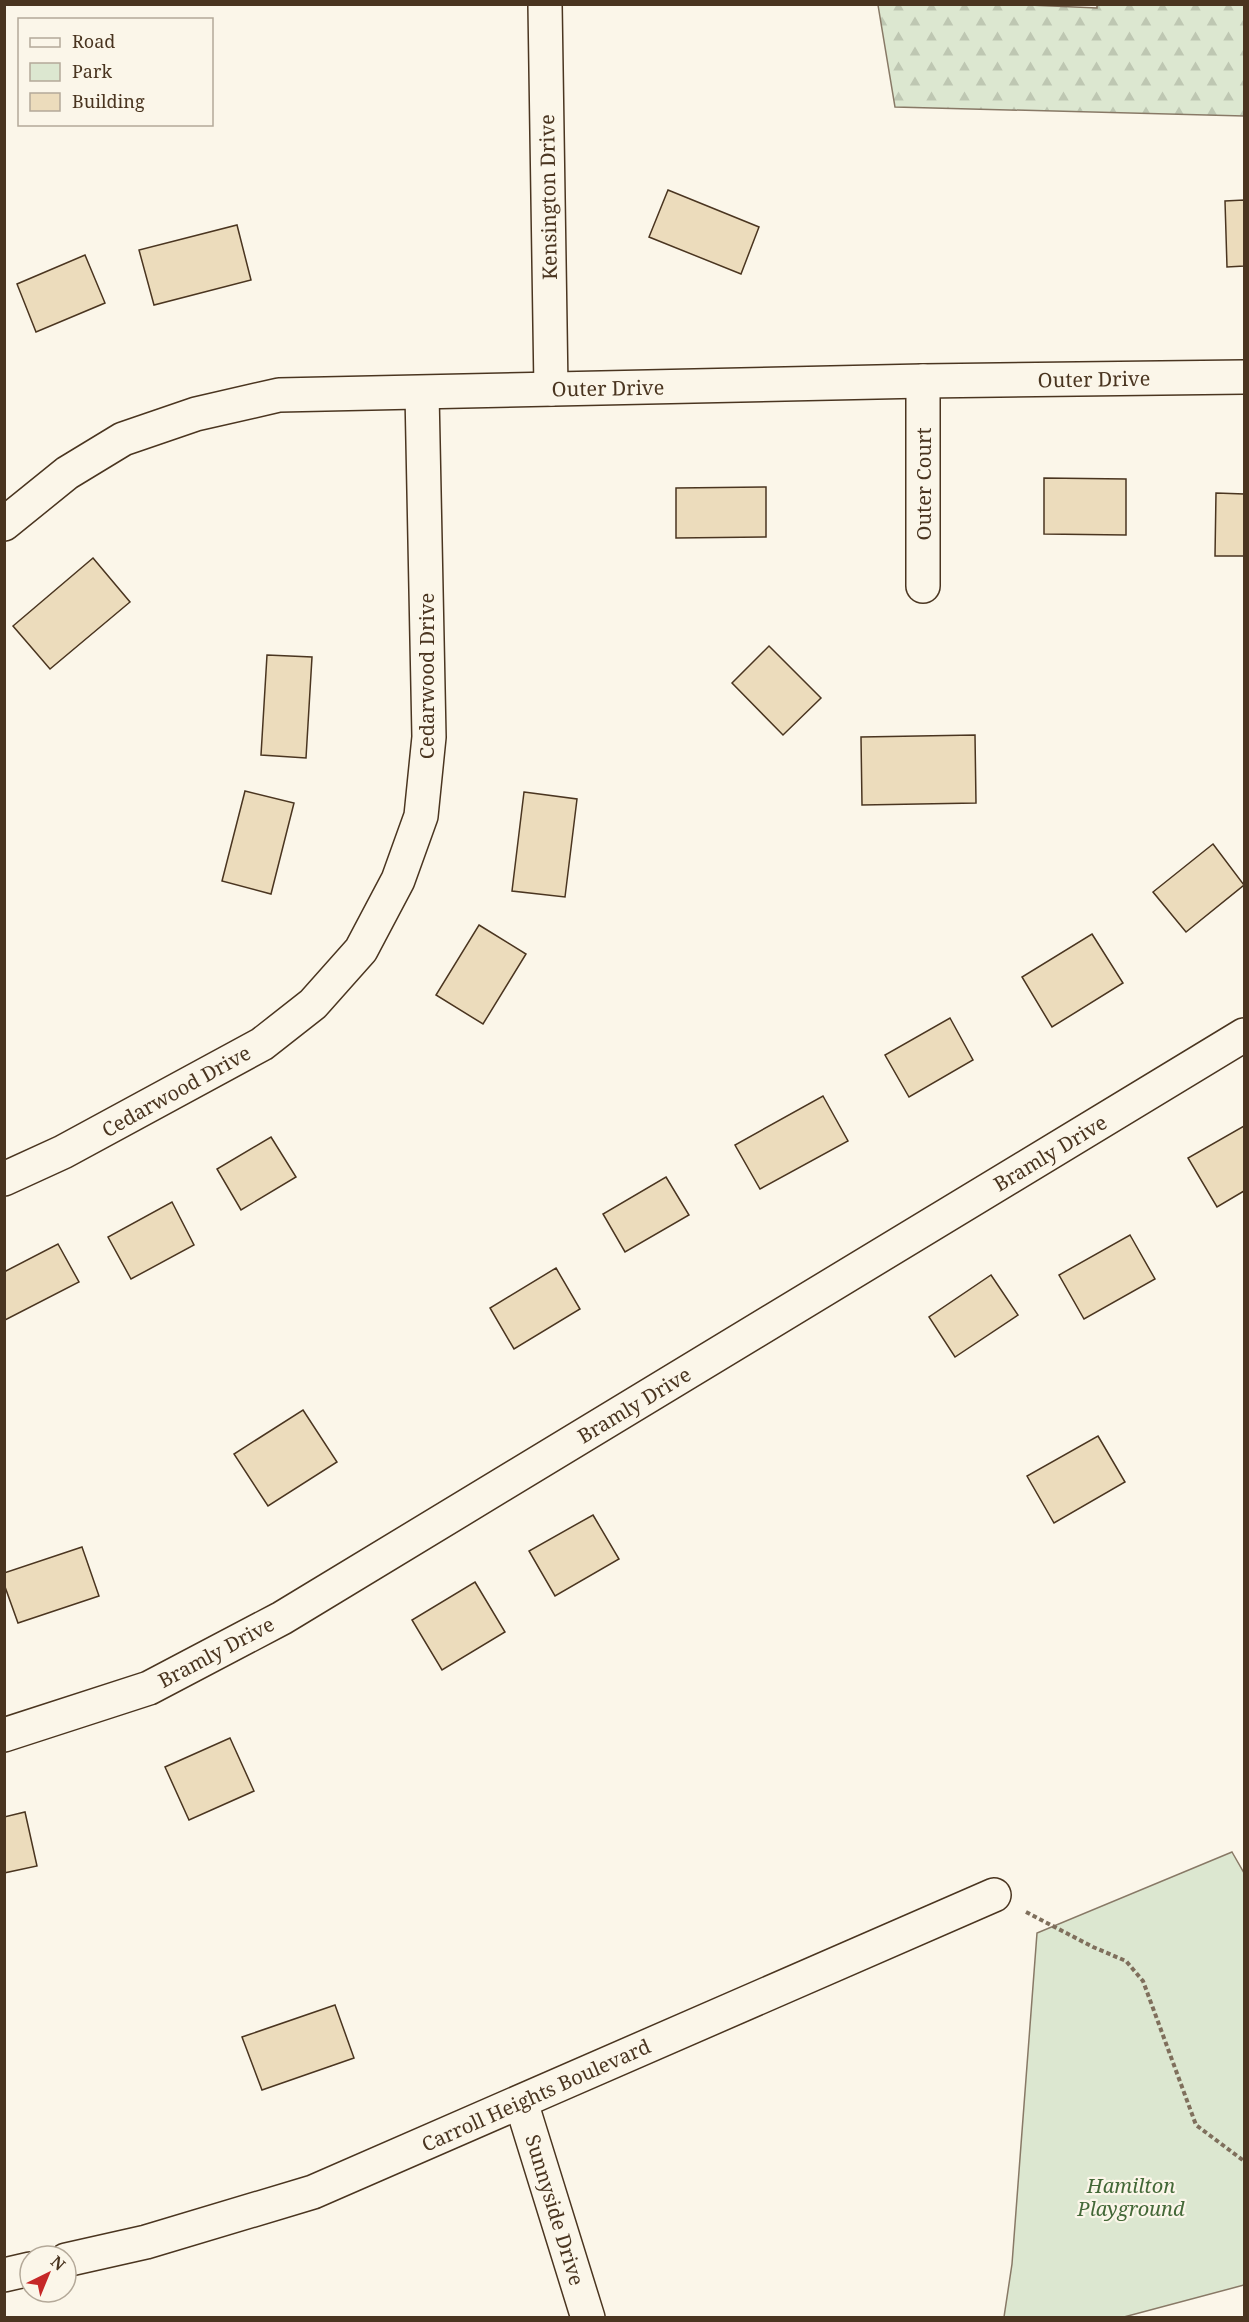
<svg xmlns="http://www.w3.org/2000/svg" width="1249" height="2322" font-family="'Noto Serif',serif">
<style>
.forest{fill:url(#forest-firs);stroke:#887966;stroke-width:1.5}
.park{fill:#dce7d0;stroke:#887966;stroke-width:1.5}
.building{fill:#ecdcbc;stroke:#4a3520;stroke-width:1.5}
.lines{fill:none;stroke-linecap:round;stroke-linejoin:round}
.minor-casing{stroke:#4a3520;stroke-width:36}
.path{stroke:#7f6f5c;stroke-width:4;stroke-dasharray:4.5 3;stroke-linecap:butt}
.minor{stroke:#fbf6e9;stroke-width:33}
.labels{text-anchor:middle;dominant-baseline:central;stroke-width:4.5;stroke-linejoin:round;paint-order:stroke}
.street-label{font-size:20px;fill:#4a3520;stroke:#fbf6e9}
.park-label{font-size:20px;font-style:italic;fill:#436837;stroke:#fbf6e9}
</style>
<defs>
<pattern id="forest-firs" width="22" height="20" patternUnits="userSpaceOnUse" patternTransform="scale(1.5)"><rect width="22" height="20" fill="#dce7d0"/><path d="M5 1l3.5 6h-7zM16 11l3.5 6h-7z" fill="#bec7b2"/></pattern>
</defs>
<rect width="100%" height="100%" fill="#fbf6e9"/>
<polygon class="forest" points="1029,5 1097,8 1097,4 1244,5 1244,116 895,107 878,5"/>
<polygon class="park" points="1232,1852 1244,1873 1244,2285 1124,2317 1004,2317 1012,2264 1037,1933"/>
<g class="building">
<polygon points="668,190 759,227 741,274 649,237"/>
<polygon points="1244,200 1244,266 1227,267 1225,201"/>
<polygon points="237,225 251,280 154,305 139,250"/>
<polygon points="85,255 105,303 36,332 17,284"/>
<polygon points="1044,478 1126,479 1126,535 1044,534"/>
<polygon points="766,487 766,537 676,538 676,488"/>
<polygon points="1216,493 1244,494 1244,556 1215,556"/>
<polygon points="93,558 130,602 50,669 13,626"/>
<polygon points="769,646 821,698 783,735 732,683"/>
<polygon points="267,655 312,657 306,758 261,755"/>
<polygon points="975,735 976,803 862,805 861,737"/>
<polygon points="245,791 294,803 271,894 222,881"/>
<polygon points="524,792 577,799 565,897 512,891"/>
<polygon points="1213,844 1244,885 1186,932 1153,892"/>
<polygon points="479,925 526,954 483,1024 436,995"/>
<polygon points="1092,934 1123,983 1052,1027 1022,977"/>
<polygon points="950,1018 973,1060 909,1097 885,1055"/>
<polygon points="823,1096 848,1141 760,1189 735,1145"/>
<polygon points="1244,1126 1244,1191 1217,1207 1188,1158"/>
<polygon points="271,1137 296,1177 241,1210 217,1169"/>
<polygon points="666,1177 689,1215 625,1252 603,1214"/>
<polygon points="172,1202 194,1245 131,1279 108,1237"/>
<polygon points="1130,1235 1155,1279 1084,1319 1059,1275"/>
<polygon points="58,1244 79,1282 5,1320 4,1272"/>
<polygon points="556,1268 580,1309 514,1349 490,1308"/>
<polygon points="991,1275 1018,1315 955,1357 929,1317"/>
<polygon points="303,1410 337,1462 268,1506 234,1454"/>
<polygon points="1098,1436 1125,1482 1054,1523 1027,1476"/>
<polygon points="593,1515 619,1559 555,1596 529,1551"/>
<polygon points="82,1547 99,1596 18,1623 4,1584 4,1573"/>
<polygon points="475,1582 505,1632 442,1670 412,1620"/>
<polygon points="230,1738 254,1791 189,1820 165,1767"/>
<polygon points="25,1812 37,1866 4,1873 4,1817"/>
<polygon points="335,2005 354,2058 262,2090 242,2037"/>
</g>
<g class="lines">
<g class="minor-casing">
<g id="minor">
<polyline points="545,4 551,389"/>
<polyline points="4,524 67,473 123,439 196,414 279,395 923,381 1244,377"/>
<polyline points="923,586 923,381"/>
<polyline points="4,1179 63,1152 262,1044 313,1004 361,950 398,880 421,816 429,737 422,393"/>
<polyline points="4,1735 149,1688 282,1618 1244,1035"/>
<polyline points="521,2102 588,2318"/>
<polyline points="66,2260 146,2242 313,2192 994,1895"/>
<polyline points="4,2275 30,2269"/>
</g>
</g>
<polyline class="path" points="1026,1912 1093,1947 1126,1961 1143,1981 1196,2125 1244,2161"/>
<use href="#minor" class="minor"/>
</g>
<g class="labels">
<g class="street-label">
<text transform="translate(548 197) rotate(-91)">Kensington Drive</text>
<text transform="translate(1094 379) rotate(-1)">Outer Drive</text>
<text transform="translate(608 388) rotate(-1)">Outer Drive</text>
<text transform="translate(923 484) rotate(-90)">Outer Court</text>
<text transform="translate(426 676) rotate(-90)">Cedarwood Drive</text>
<text transform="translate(176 1091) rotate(-29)">Cedarwood Drive</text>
<text transform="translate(1050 1153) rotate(-31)">Bramly Drive</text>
<text transform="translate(634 1405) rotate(-31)">Bramly Drive</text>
<text transform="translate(216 1652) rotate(-28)">Bramly Drive</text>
<text transform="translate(536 2095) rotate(-24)">Carroll Heights Boulevard</text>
<text transform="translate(555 2210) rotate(73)">Sunnyside Drive</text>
</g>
<g class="park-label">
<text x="1131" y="2185">Hamilton<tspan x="1131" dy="23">Playground</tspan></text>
</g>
</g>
<rect width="1249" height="2322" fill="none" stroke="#4a3520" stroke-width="12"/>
<rect x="18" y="18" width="195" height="108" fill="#fbf6e9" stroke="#b4a999" stroke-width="1.5"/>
<rect x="30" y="38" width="30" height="9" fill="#fbf6e9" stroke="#b4a999" stroke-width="1.5"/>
<text x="72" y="48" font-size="18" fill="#4a3520">Road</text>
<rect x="30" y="63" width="30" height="18" fill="#dce7d0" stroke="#b4a999" stroke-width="1.5"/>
<text x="72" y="78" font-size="18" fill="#4a3520">Park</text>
<rect x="30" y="93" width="30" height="18" fill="#ecdcbc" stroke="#b4a999" stroke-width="1.5"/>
<text x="72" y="108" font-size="18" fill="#4a3520">Building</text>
<g transform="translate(48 2274) rotate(43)"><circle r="28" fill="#fbf6e9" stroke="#b4a999" stroke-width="1.5"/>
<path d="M0-4.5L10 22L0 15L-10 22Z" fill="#c62828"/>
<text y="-9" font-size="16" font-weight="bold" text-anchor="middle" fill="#4a3520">N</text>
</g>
</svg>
